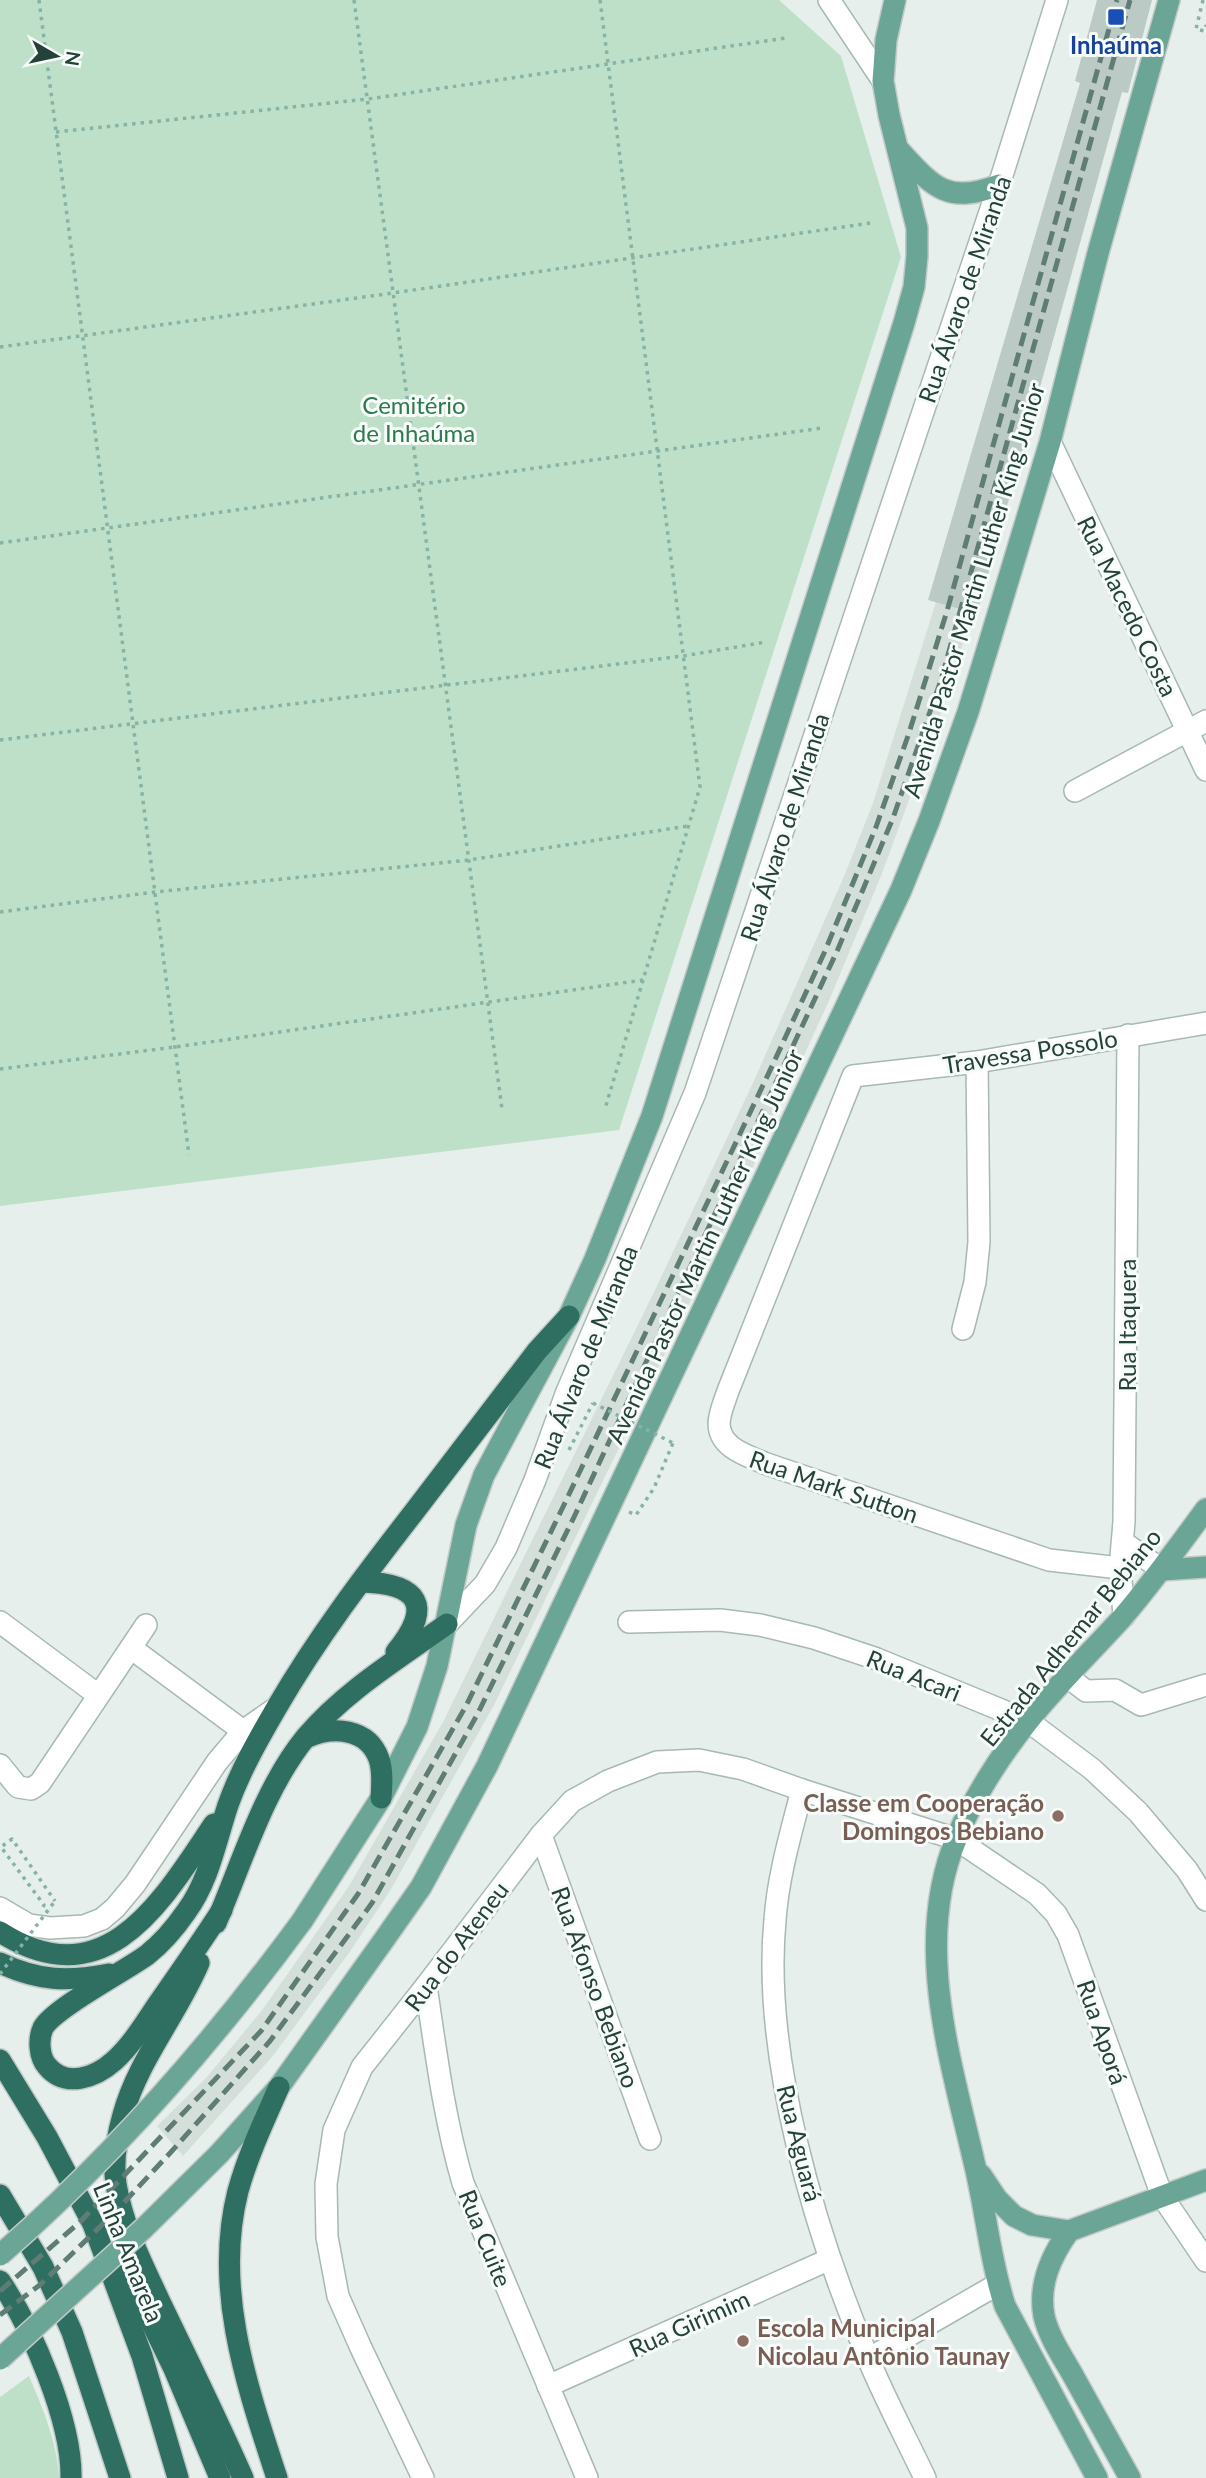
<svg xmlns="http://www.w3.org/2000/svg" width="1206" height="2478" font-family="Lato,sans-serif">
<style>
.built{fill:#d4dfda}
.green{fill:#bfe0c8}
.building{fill:#bbcac4}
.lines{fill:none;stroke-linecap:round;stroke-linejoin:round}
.minor-casing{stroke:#a8b8b2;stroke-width:24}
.major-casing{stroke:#c2cac8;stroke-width:24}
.highway-casing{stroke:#c2cac8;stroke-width:24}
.path{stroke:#86b3a5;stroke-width:3.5;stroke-dasharray:3.5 5;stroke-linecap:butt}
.minor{stroke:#fff;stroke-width:21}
.major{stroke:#6aa596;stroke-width:21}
.highway{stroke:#2f6f62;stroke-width:21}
.rail{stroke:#5f7d75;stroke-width:5;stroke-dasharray:14 7;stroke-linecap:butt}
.major-bridge-casing{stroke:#c2cac8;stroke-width:24;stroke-linecap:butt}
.path-bridge{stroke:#86b3a5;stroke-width:3.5;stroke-dasharray:3.5 5;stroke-linecap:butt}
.major-bridge{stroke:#6aa596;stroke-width:21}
.transit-dot{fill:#1a4fb4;stroke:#f7fbf9;stroke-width:2.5}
.education-dot{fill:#8d6e63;stroke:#f7fbf9;stroke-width:2.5}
.labels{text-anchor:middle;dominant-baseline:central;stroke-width:6;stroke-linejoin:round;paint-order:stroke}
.transit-label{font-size:24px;font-weight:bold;fill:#164399;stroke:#f7fbf9}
.street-label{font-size:24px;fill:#24423a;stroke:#f7fbf9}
.park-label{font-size:24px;fill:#2d7a4b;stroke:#f7fbf9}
.education-label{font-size:24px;font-weight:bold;fill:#785e54;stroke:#f7fbf9;text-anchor:end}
</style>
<rect width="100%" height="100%" fill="#e6efeb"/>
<polygon class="built" points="936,602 971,613 952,683 881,876 828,1003 705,1271 494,1705 390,1891 349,1953 272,2057 183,2156 157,2126 206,2078 263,2009 349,1886 443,1722 655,1290 753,1083 845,874 873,803"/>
<g class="green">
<polygon points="0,0 779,0 841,56 901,257 619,1130 0,1206"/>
<path d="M29 2376C43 2409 57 2442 59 2478H0V2397Z"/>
</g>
<polygon class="building" points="1097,0 1152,0 1128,93 1122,92 977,614 928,600 1080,83 1075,81"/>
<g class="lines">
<g class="minor-casing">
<g id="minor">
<polyline points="829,0 883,81"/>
<polyline points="1050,442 1206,770"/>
<polyline points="1075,791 1206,721"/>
<polyline points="963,1329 975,1282 979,1242 977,1062"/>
<polyline points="1123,1542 1162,1570"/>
<path d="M1120 1568 1049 1560 764 1463C746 1455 720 1448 719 1424 719 1414 725 1400 728 1391L853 1076 977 1062 1206 1023"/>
<polyline points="1124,1616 1120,1568 1124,1522 1128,1035"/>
<polyline points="0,1622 98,1695"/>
<polyline points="629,1622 720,1620 760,1625 814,1638 877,1659 1028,1721 1092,1769 1138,1812 1187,1870 1206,1900"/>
<polyline points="447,1624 485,1584 506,1548 535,1480 566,1394 695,1093 999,185 1057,0"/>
<polyline points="131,1648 243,1731"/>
<polyline points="1068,1677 1086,1691 1115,1690 1141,1705 1206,1685"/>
<polyline points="0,1765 18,1787 31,1789 40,1783 146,1625"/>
<path d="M802 1790C791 1833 778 1876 775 1920 762 2056 815 2233 868 2358 885 2399 906 2438 925 2478"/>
<polyline points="541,1835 650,2139"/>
<polyline points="0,1908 29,1925 50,1928 84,1926 102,1919 115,1908 135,1884 217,1762 243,1731 276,1708"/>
<path d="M426 1986C436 2053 444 2118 463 2183L587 2478"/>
<polyline points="868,2359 998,2284"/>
<polyline points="548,2386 830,2259"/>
<polyline points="423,2478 361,2348 338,2296 327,2237 326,2184 334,2130 362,2067 426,1986 541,1835 572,1801 608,1781 657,1762 699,1760 743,1769 802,1790 956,1839 1037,1894 1056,1914 1068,1935 1162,2196 1206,2261"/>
</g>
</g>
<g class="major-casing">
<g id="major">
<path d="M899 150C933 187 947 205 999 185"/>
<polyline points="1162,1570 1206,1567"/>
<polyline points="302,1921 381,1798 417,1727 437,1666 466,1525 484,1475 569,1316 595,1259 652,1116 904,323 914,287 917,256 917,228 889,115 883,81 886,40 895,0"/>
<polyline points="219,2154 279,2087 386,1937 421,1887 487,1766 901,890 929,821 968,712 991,637 1050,442 1098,253 1169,0"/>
<polyline points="981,2175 997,2199 1014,2216 1032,2225 1069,2231 1206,2180"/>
<path d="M1069 2231C1051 2256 1038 2284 1044 2316 1049 2338 1064 2359 1075 2379 1093 2412 1112 2445 1130 2478"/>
<path d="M1097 2478 1005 2306C990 2260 986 2212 975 2166 951 2061 912 1942 957 1837 973 1798 1002 1753 1029 1720 1058 1684 1091 1652 1122 1618 1152 1583 1179 1546 1206 1509"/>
</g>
</g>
<g class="highway-casing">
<g id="highway">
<path d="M361 1582C419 1583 434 1606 396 1652"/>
<path d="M308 1737C333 1726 368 1728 379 1759 383 1771 382 1785 381 1798"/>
<path d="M222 1910C202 1941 181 1971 160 2001 146 2021 133 2044 114 2061 96 2077 66 2089 47 2066 39 2057 38 2039 43 2028 53 2009 125 1971 147 1955 162 1943 175 1928 186 1912 209 1881 216 1841 228 1805 240 1771 259 1738 277 1707 317 1638 365 1575 414 1512 455 1459 496 1405 537 1351L569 1316"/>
<path d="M216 1923C242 1863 264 1788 306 1737 345 1691 398 1659 447 1624"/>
<path d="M0 1932C106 2000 162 1901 214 1824"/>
<path d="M0 1963C39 1981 67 1982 109 1974"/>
<path d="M199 1963C177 2015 138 2060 123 2115 117 2136 113 2163 116 2184 123 2227 143 2265 161 2304 189 2362 217 2419 243 2478"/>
<polyline points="0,2060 47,2137 93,2224 142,2356 178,2478"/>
<polyline points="0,2195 43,2267 72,2332 120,2478"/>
<polyline points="117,2259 137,2293 174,2369 220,2478"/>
<path d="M0 2281C32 2328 72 2421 71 2478"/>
<path d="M277 2478C247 2386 213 2289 238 2191 248 2155 264 2121 279 2087"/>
</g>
</g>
<g class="path">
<polyline points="39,0 189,1155"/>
<polyline points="354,0 502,1109"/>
<polyline points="600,0 700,787 605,1109"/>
<polyline points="1203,0 1196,29 1204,31 1206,25"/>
<polyline points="56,132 368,99 786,38"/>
<polyline points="0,347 393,293 870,223"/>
<polyline points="0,543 822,428"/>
<polyline points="0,740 683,656 766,642"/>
<polyline points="0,912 155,892 469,860 688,826"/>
<polyline points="0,1069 175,1047 643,980"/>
<polyline points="569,1450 593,1403"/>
<polyline points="629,1512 636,1515 654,1488 673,1443"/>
<polyline points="43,1907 44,1905 1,1847 12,1839 55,1901"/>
</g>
<use href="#minor" class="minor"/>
<use href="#major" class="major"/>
<use href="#highway" class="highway"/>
<g class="rail">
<polyline points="0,2291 80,2222 261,2031 358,1894 466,1706 562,1509 774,1062 825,951 876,827 909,733 947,611 1117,0"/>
<polyline points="0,2315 41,2284 116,2211 171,2152 270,2041 372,1903 477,1715 575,1515 838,949 893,818 941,680 1130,0"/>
</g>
<g class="major-bridge-casing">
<g id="major-bridge">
<path d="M0 2255C114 2156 213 2042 302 1921"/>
<polyline points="0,2359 143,2229 219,2154"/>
</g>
</g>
<g class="path-bridge">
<polyline points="593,1403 673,1443"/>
<polyline points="0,1974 55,1901"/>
</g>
<use href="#major-bridge" class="major-bridge"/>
</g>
<rect class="transit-dot" x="1107" y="8" width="18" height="18" rx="3.5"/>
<g class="education-dot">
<circle cx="1058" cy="1816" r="7"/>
<circle cx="743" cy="2341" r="7"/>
</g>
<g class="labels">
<g class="transit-label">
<text x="1116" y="44">Inhaúma</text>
</g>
<g class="street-label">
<text transform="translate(964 289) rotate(-71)">Rua Álvaro de Miranda</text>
<text transform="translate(973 590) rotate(-73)">Avenida Pastor Martin Luther King Junior</text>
<text transform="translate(1128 606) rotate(64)">Rua Macedo Costa</text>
<text transform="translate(784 827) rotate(-72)">Rua Álvaro de Miranda</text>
<text transform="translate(1030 1051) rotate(-9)">Travessa Possolo</text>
<text transform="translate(704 1246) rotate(-65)">Avenida Pastor Martin Luther King Junior</text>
<text transform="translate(1126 1325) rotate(-90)">Rua Itaquera</text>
<text transform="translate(585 1357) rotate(-68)">Rua Álvaro de Miranda</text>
<text transform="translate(834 1486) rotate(19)">Rua Mark Sutton</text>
<text transform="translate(1070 1637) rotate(-51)">Estrada Adhemar Bebiano</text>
<text transform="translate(914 1675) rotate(22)">Rua Acari</text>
<text transform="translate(456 1946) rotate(-53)">Rua do Ateneu</text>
<text transform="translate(596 1987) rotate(70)">Rua Afonso Bebiano</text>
<text transform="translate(1103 2032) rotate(71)">Rua Aporá</text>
<text transform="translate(800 2143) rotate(76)">Rua Aguará</text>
<text transform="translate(486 2238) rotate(68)">Rua Cuite</text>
<text transform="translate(129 2252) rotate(68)">Linha Amarela</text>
<text transform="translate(689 2323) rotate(-24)">Rua Girimim</text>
</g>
<g class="park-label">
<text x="414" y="404">Cemitério<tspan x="414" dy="28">de Inhaúma</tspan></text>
</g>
<g class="education-label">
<text x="1044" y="1802">Classe em Cooperação<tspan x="1044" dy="28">Domingos Bebiano</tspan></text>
<text x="757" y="2327" text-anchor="start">Escola Municipal<tspan x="757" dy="28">Nicolau Antônio Taunay</tspan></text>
</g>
</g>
<g transform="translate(56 56) rotate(99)" stroke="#f7fbf9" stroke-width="5" paint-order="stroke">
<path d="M0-5L12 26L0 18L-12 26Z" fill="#24423a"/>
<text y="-10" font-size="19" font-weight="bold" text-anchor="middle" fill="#24423a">N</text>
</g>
</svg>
